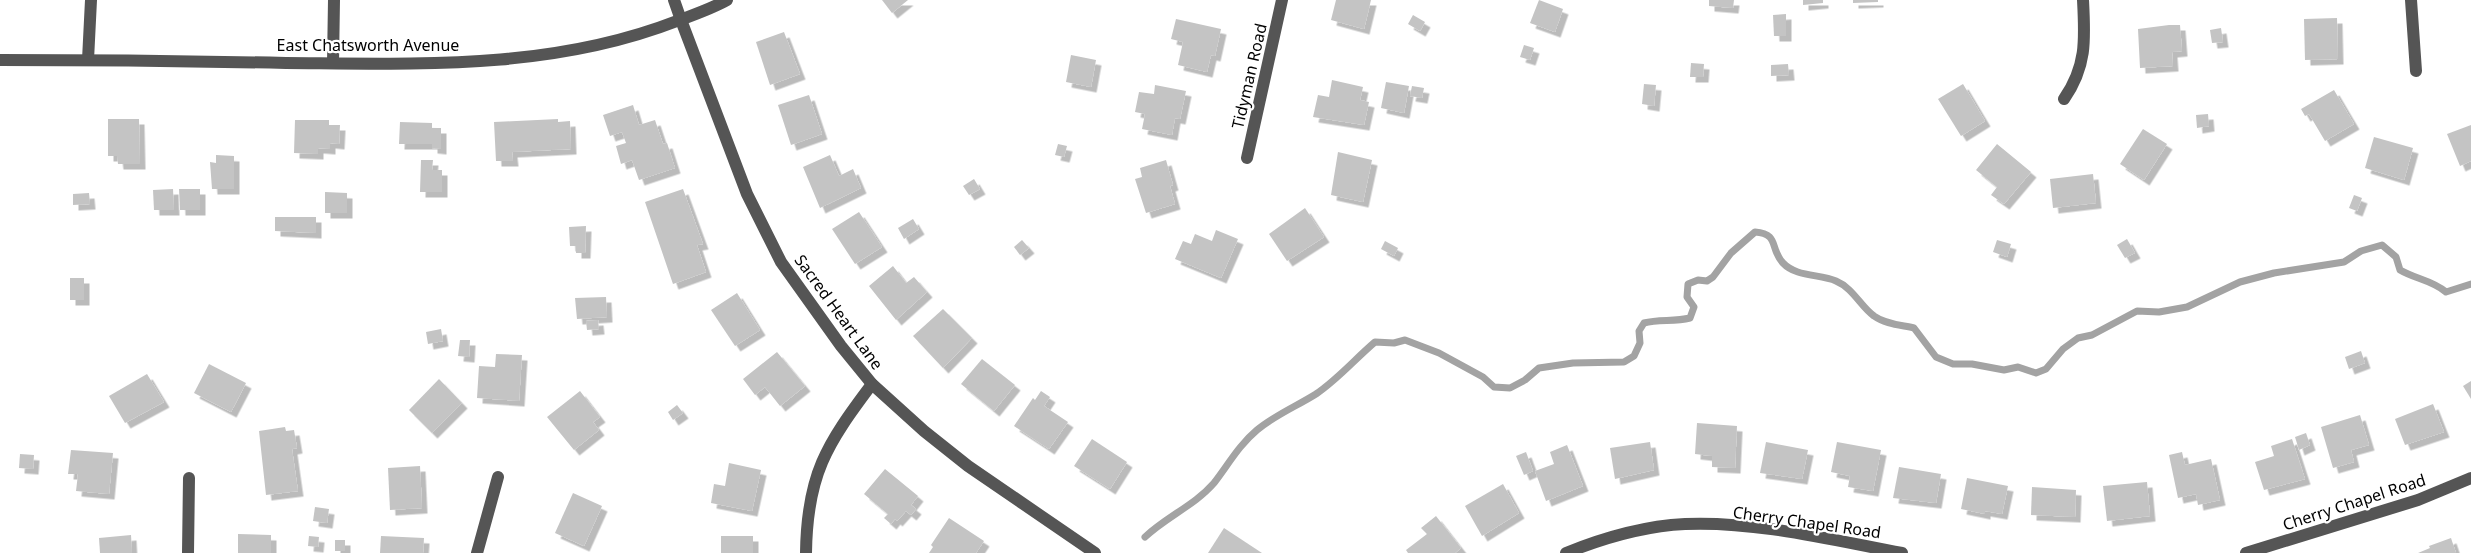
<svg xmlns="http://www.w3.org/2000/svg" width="2471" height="553" font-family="'Noto Sans',sans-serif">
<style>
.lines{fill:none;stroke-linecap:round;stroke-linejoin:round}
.stream{stroke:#a3a3a3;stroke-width:7}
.building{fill:#c4c4c4;filter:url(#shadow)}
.service{stroke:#555;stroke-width:12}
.minor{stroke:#555;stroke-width:12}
.tertiary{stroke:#555;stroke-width:12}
.labels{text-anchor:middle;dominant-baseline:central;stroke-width:4.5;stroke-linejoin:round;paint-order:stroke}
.street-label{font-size:16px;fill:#000;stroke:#fff}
</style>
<defs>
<filter id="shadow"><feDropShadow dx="5.5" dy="5.5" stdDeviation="0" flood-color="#0004"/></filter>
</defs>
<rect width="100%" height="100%" fill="#fff"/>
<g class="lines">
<path class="stream" d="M1145 537C1166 517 1195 505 1214 483 1228 465 1239 445 1257 430 1275 415 1297 406 1316 394 1338 379 1355 359 1375 342L1394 343 1405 340 1439 353 1483 377 1494 387 1510 388 1525 380 1539 368 1573 363 1624 362 1634 356 1640 343 1639 331 1644 323C1659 319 1674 322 1690 318L1694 307 1687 297 1688 284 1698 280 1707 281 1713 277 1731 253 1755 232C1780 234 1769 248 1783 263 1796 277 1820 274 1836 281 1853 288 1861 307 1874 316 1885 324 1901 325 1914 328L1936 357 1953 364H1972L2004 370 2018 367 2036 373 2046 369 2063 349 2078 338 2092 335 2137 311 2159 312 2187 307 2240 282 2274 273 2344 262 2361 251 2382 245 2396 257 2400 270C2415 279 2432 280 2446 292L2471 284"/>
</g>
<g class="building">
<polygon points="882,0 908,0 892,13"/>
<polygon points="1336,0 1371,0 1364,29 1331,20"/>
<polygon points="1539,0 1563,9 1555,32 1530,23"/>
<polygon points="1709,0 1734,0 1733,8 1709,6"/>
<polygon points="1803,0 1823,0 1823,3 1803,5"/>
<polygon points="1853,0 1878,0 1878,2 1853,3"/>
<polygon points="1786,14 1786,36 1774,36 1773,15"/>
<polygon points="1413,15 1425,22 1420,31 1408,24"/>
<polygon points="2337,18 2338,59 2305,60 2304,19"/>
<polygon points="1176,19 1221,29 1215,56 1211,55 1207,72 1178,65 1183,42 1171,39"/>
<polygon points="2169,25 2180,25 2182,51 2172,52 2173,66 2140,68 2138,29"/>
<polygon points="2221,28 2223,42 2212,43 2210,30"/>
<polygon points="784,32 800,74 770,85 756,42"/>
<polygon points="1524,45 1534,48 1530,60 1520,57"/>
<polygon points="1071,55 1096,60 1091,87 1066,82"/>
<polygon points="1691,63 1704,64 1703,77 1690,77"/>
<polygon points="1788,64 1789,75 1771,76 1771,65"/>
<polygon points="1332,80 1363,87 1360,100 1369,102 1364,125 1313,117 1318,95 1329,97"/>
<polygon points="1386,82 1409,86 1404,113 1381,108"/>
<polygon points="1644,84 1656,85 1654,106 1642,104"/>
<polygon points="1963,84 1985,121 1961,136 1938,99"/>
<polygon points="1155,85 1186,91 1180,119 1175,118 1172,135 1142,129 1145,114 1135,112 1139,92 1154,94"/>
<polygon points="1412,86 1424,88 1422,98 1410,96"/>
<polygon points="2334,90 2354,124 2325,141 2309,114 2305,116 2301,109"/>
<polygon points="809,95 822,134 791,145 778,105"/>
<polygon points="633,105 639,125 655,120 663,144 667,143 675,168 639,180 632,160 621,164 616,146 626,143 622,132 610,136 603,115"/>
<polygon points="2208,114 2209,126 2197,128 2196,115"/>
<polygon points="108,119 139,119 140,164 118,164 117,156 108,156"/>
<polygon points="558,119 558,122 570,121 571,149 512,152 513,161 496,161 494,122"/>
<polygon points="295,120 329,120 329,125 340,125 339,144 330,143 330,149 318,148 318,154 294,153"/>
<polygon points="400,122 432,123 432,128 441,128 441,149 432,148 432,144 399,144"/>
<polygon points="2471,125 2471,161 2460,166 2447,134"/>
<polygon points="2143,129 2167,144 2144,180 2120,164"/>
<polygon points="2374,137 2413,148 2404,180 2365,168"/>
<polygon points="1058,144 1067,146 1064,157 1055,155"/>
<polygon points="1997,144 2031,172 2004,204 1991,195 1997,187 1976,170"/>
<polygon points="1338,152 1372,160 1363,202 1331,195"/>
<polygon points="216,155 234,156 234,189 212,189 210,162 216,163"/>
<polygon points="830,155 839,176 853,169 861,188 820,208 803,167"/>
<polygon points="421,160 433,160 432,170 442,170 442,192 420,192"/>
<polygon points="1166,160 1173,185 1170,186 1175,204 1146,213 1135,179 1142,177 1140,168"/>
<polygon points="2093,174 2096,203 2053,208 2050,179"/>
<polygon points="974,179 980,189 969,195 963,186"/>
<polygon points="173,189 174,210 154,210 153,190"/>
<polygon points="179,189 200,189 200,210 180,210"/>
<polygon points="683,189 703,244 697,245 706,272 673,284 645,202"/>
<polygon points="325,192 347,193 347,213 325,213"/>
<polygon points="89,193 90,204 73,205 73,194"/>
<polygon points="2354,195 2362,198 2357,211 2349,208"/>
<polygon points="1305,208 1324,237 1287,261 1269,234"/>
<polygon points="859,212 882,247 855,264 832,229"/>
<polygon points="275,217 316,217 316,233 275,231"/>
<polygon points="913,219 919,229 904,239 898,228"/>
<polygon points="586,226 585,253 576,253 576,246 570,246 569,227"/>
<polygon points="1216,230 1238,239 1221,278 1175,259 1183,241 1191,244 1195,234 1212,241"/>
<polygon points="2127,239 2135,253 2125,258 2117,245"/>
<polygon points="1022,240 1029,248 1020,255 1014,247"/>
<polygon points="1997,240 2011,244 2007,257 1993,252"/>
<polygon points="1385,241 1398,248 1394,256 1381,249"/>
<polygon points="893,266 906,283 914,277 927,292 896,320 869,286"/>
<rect x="70" y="278" width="14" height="22"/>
<polygon points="737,293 760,330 735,346 711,310"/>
<polygon points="606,297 607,317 577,319 575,298"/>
<polygon points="943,309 972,338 943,368 913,336"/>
<polygon points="598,320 599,329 587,330 586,321"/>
<polygon points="441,329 443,341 428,344 426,332"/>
<polygon points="460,340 470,340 469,357 458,356"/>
<polygon points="2361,351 2365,363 2349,369 2345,357"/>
<polygon points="777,352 805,386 780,406 765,387 755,395 743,379"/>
<polygon points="496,354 522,355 519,401 477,398 479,366 495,367"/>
<polygon points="982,359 1015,385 994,411 961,384"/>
<polygon points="209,364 246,383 231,412 194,393"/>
<polygon points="147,374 164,402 125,423 109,396"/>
<polygon points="439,379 462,403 432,433 409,410"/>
<polygon points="2471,381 2471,399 2463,386"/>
<polygon points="580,391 600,417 593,422 599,430 574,450 547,417"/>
<polygon points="1041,391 1050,397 1044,406 1068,422 1049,449 1014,426 1033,398 1035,400"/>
<polygon points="2433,404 2444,432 2405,445 2395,419"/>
<polygon points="677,405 683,413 673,420 668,412"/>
<polygon points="2360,415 2369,445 2351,450 2354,462 2333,468 2321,427"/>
<polygon points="1697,423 1737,426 1735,468 1712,467 1712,456 1695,454"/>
<polygon points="285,427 286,431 294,430 297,448 292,449 298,491 266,495 259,431"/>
<polygon points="2306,433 2310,445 2299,450 2295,437"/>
<polygon points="1092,439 1127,462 1110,489 1074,466"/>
<polygon points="2292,439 2305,479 2264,490 2255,462 2274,456 2271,446"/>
<polygon points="1650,442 1654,470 1615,479 1610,448"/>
<polygon points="1766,442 1808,450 1802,479 1760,473"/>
<polygon points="1837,442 1881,450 1873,491 1848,487 1850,476 1831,472"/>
<polygon points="1567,445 1583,486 1546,501 1535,471 1554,464 1550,452"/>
<polygon points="71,450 113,453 109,494 76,491 78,474 68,474"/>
<polygon points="1526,452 1533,471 1524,475 1516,456"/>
<polygon points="2182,452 2185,465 2211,459 2220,500 2198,505 2196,494 2178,498 2169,455"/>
<polygon points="20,454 34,455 33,469 19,468"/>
<polygon points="729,463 761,470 752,511 711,503 714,484 725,486"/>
<polygon points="420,466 422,508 390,510 388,468"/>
<polygon points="1899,467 1941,474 1936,503 1893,498"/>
<polygon points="885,469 918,496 911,505 916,509 911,515 906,511 897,521 895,519 891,524 884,518 888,514 864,494"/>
<polygon points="1967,478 2008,486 2002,514 1985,511 1985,514 1961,509"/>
<polygon points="2147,482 2150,516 2107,521 2103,486"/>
<polygon points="1503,484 1519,513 1482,536 1465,506"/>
<polygon points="2032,487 2076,490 2075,517 2031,515"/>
<polygon points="573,493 602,506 584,546 555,533"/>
<polygon points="315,507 329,509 327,523 313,521"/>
<polygon points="1436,516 1461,548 1455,553 1408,553 1406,550 1427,534 1421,528"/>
<polygon points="949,518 984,541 976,553 929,553 933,547 931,545"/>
<polygon points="1224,528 1262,553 1208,553"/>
<polygon points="238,534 271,535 271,553 238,553"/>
<polygon points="131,535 132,553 100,553 99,538"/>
<polygon points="309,536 319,537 318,547 308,546"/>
<polygon points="381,536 424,538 423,553 380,553"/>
<rect x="721" y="536" width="32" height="17"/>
<polygon points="2451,538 2456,553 2418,553 2430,548 2429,546"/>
<rect x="335" y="540" width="10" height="11"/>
</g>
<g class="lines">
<g class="service">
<polyline points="88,60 91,0"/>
<polyline points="333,63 334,0"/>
</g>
<g class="minor">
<polyline points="674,0 681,20"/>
<polyline points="2411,0 2416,71"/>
<path d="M2064 99C2087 66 2085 39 2083 0"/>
<polyline points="1247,158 1282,0"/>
<polyline points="188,553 189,478"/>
<polyline points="477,553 498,477"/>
<path d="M806 553C807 475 826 445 872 384"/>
<path d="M1566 553C1603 538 1645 526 1685 524 1757 521 1832 540 1902 553"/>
<polyline points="2246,553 2418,500 2471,478"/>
</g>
<g class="tertiary">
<polyline points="681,20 747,194 781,262 841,346 872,384 924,431 968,466 1095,553"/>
<path d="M0 60C95 60 191 61 286 63 419 64 551 70 677 21 693 15 711 9 727 0"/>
</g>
</g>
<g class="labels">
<g class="street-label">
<text x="368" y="45">East Chatsworth Avenue</text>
<text transform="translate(1249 76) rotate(-77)">Tidyman Road</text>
<text transform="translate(839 312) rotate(54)">Sacred Heart Lane</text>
<text transform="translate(2354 502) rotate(-18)">Cherry Chapel Road</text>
<text transform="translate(1807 522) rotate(8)">Cherry Chapel Road</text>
</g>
</g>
</svg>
